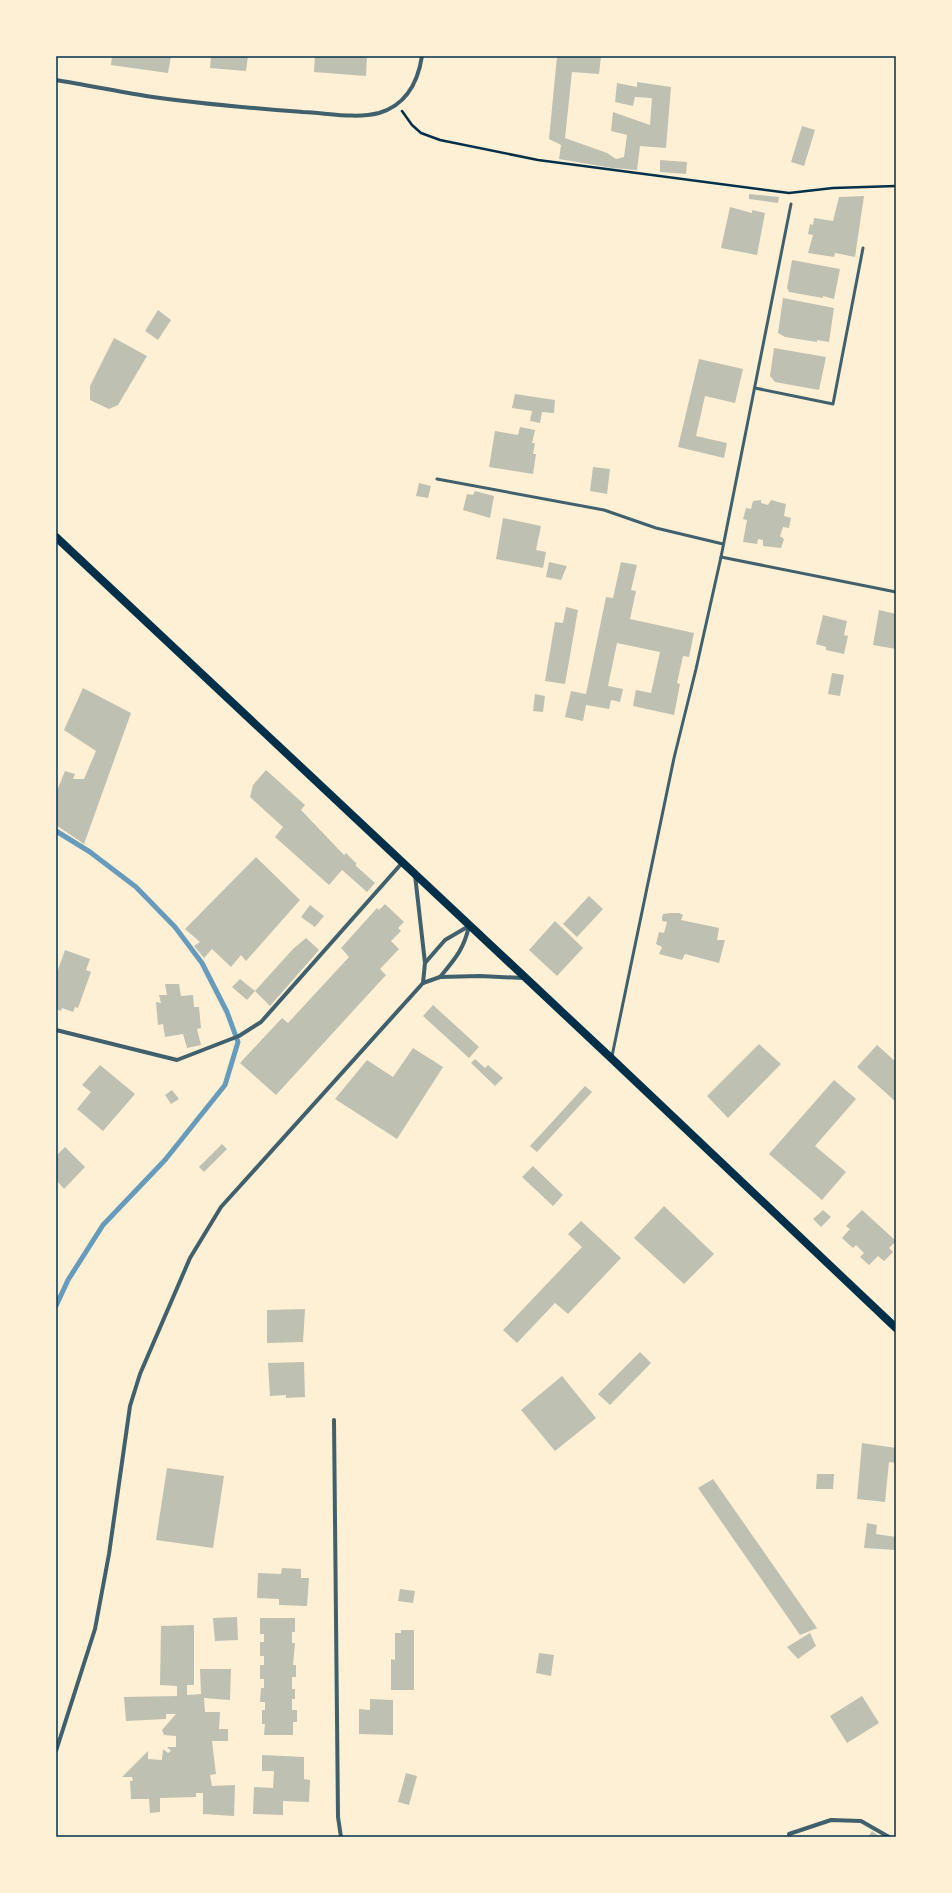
<svg xmlns="http://www.w3.org/2000/svg" width="952" height="1893" font-family="'PT Sans',sans-serif">
<style>
.lines{fill:none;stroke-linecap:round;stroke-linejoin:round}
.stream{stroke:#669bbc;stroke-width:5}
.building{fill:#bec0b2}
.path{stroke:#003049;stroke-width:2.5}
.service{stroke:#3f606c;stroke-width:3}
.minor{stroke:#3f606c;stroke-width:4}
.secondary{stroke:#003049;stroke-width:8}
.neatline{fill:none;stroke:#003049;stroke-width:1.5}
</style>
<rect width="100%" height="100%" fill="#fdf0d5"/>
<g class="lines">
<polyline class="stream" points="56,831 90,852 136,887 175,927 202,963 227,1012 238,1042 225,1085 165,1160 103,1225 68,1280 56,1306"/>
</g>
<g class="building">
<polygon points="112,56 171,56 168,73 111,65"/>
<polygon points="211,56 248,56 246,71 210,68"/>
<polygon points="315,56 367,56 366,76 314,72"/>
<polygon points="557,56 601,56 599,74 572,72 565,138 607,153 616,159 624,157 627,135 611,131 613,112 650,125 652,98 635,97 633,106 615,102 617,83 637,87 637,82 671,87 666,148 640,146 637,170 612,168 559,159 561,145 549,139"/>
<polygon points="802,126 815,130 804,166 791,162"/>
<polygon points="660,160 687,162 686,174 660,172"/>
<polygon points="749,194 779,197 778,203 749,199"/>
<polygon points="864,196 855,257 835,253 834,257 808,253 813,235 808,234 810,224 813,225 814,218 833,221 839,197"/>
<polygon points="730,207 752,213 752,210 765,213 757,255 721,248"/>
<polygon points="792,260 840,269 834,299 823,296 823,298 789,292 787,288"/>
<polygon points="783,298 834,308 829,342 817,340 817,342 785,337 778,333"/>
<polygon points="158,310 171,320 158,340 145,331"/>
<polygon points="114,338 147,356 118,405 109,409 90,400 90,386"/>
<polygon points="774,348 826,357 819,390 775,382 770,376"/>
<polygon points="699,359 743,369 735,403 705,396 696,436 727,443 724,458 678,447"/>
<polygon points="515,394 555,400 554,413 542,412 540,423 530,421 532,411 512,408"/>
<polygon points="520,427 535,430 532,443 535,443 533,454 536,454 533,474 489,467 495,431 518,435"/>
<polygon points="593,467 610,469 607,494 590,491"/>
<polygon points="419,483 431,486 428,498 416,496"/>
<polygon points="475,491 494,496 490,518 463,510 467,494 473,495"/>
<polygon points="761,500 761,503 768,505 771,500 786,504 784,516 791,518 789,528 783,527 780,536 784,539 781,548 763,546 763,540 758,539 757,544 743,542 747,520 743,519 746,508 751,509 753,501"/>
<polygon points="503,518 541,526 536,550 546,552 543,568 496,559"/>
<polygon points="549,562 567,566 561,580 546,577"/>
<polygon points="621,562 637,565 631,590 636,591 630,619 694,633 689,657 683,656 677,683 680,684 674,715 633,706 636,690 651,693 660,652 617,643 608,686 623,689 620,702 611,700 609,709 586,705 583,721 565,717 571,691 586,694 606,597 613,598"/>
<polygon points="566,607 578,610 565,684 545,681 555,622 563,623"/>
<polygon points="879,610 896,614 896,649 873,645"/>
<polygon points="823,615 847,621 844,635 848,636 844,654 826,650 826,647 816,644"/>
<polygon points="832,673 844,675 840,696 828,694"/>
<polygon points="83,688 131,713 84,844 56,825 56,793 65,771 75,774 73,779 84,779 96,751 64,730"/>
<polygon points="535,694 545,696 543,712 533,711"/>
<polygon points="266,770 305,805 301,810 344,855 346,853 357,864 355,865 375,883 367,892 342,870 329,885 275,837 283,827 250,797 253,785"/>
<polygon points="256,857 300,900 246,961 241,955 231,967 212,949 204,958 194,946 200,942 185,929"/>
<polygon points="589,896 603,909 577,937 563,924"/>
<polygon points="385,904 404,922 398,928 401,931 391,941 399,949 380,969 386,975 276,1095 240,1063 282,1018 288,1023 349,957 341,948 377,908 379,910"/>
<polygon points="310,905 324,916 315,927 301,917"/>
<polygon points="670,913 679,913 683,915 681,920 719,928 717,940 725,940 719,963 685,954 682,960 659,954 662,947 656,944 659,932 664,933 667,922 662,921 662,917 663,914"/>
<polygon points="555,921 583,948 557,976 529,950"/>
<polygon points="306,938 319,950 270,1006 255,991 293,949"/>
<polygon points="65,950 90,959 86,970 91,972 78,1008 75,1007 73,1012 62,1008 61,1011 56,1009 56,975"/>
<polygon points="240,979 255,991 247,1000 232,987"/>
<polygon points="165,984 179,984 181,996 193,995 194,1007 199,1007 201,1028 197,1029 201,1045 187,1048 183,1034 165,1037 163,1024 158,1025 156,1002 161,1003 159,995 167,995"/>
<polygon points="433,1005 479,1047 469,1058 423,1016"/>
<polygon points="759,1044 781,1064 728,1118 707,1096"/>
<polygon points="877,1045 896,1062 896,1102 857,1067"/>
<polygon points="413,1048 443,1067 397,1139 335,1099 367,1060 393,1077"/>
<polygon points="475,1059 485,1068 488,1065 503,1078 495,1086 471,1063"/>
<polygon points="100,1065 135,1094 103,1131 77,1109 91,1092 82,1085"/>
<polygon points="834,1080 856,1099 815,1146 846,1172 822,1200 769,1154"/>
<polygon points="585,1086 592,1092 537,1152 530,1146"/>
<polygon points="172,1090 179,1099 171,1104 165,1095"/>
<polygon points="222,1144 227,1149 204,1172 199,1167"/>
<polygon points="65,1147 85,1167 64,1189 56,1180 56,1156"/>
<polygon points="533,1166 563,1195 553,1206 522,1177"/>
<polygon points="664,1206 714,1254 684,1284 634,1238"/>
<polygon points="823,1210 831,1217 821,1227 813,1219"/>
<polygon points="862,1210 896,1241 889,1248 893,1252 884,1261 878,1256 869,1265 860,1257 864,1253 856,1245 853,1248 842,1238 850,1229 846,1226"/>
<polygon points="581,1221 621,1258 568,1314 555,1303 517,1343 503,1330 582,1247 568,1234"/>
<polygon points="305,1309 303,1342 267,1343 267,1310"/>
<polygon points="640,1352 651,1363 610,1405 598,1394"/>
<polygon points="304,1362 305,1397 286,1398 286,1395 270,1396 268,1363"/>
<polygon points="562,1376 596,1418 555,1451 521,1410"/>
<polygon points="862,1443 896,1448 896,1463 889,1462 885,1502 857,1499"/>
<polygon points="167,1468 224,1476 213,1548 156,1540"/>
<polygon points="817,1474 834,1474 833,1489 816,1489"/>
<polygon points="713,1479 817,1628 800,1635 698,1488"/>
<polygon points="867,1523 877,1525 876,1534 896,1537 896,1550 864,1548"/>
<polygon points="282,1568 301,1569 301,1578 309,1578 307,1606 279,1605 279,1599 257,1598 258,1573 281,1574"/>
<polygon points="400,1589 415,1591 413,1603 398,1601"/>
<polygon points="237,1617 238,1640 215,1641 213,1618"/>
<polygon points="260,1618 295,1618 295,1632 292,1632 292,1643 295,1643 293,1665 296,1665 296,1677 292,1677 292,1689 295,1689 295,1699 292,1699 292,1710 297,1710 297,1722 293,1722 293,1735 264,1735 265,1724 262,1724 262,1710 265,1710 265,1702 260,1702 261,1688 264,1688 264,1679 260,1679 260,1665 264,1665 264,1656 260,1656 260,1642 264,1642 264,1634 260,1634"/>
<polygon points="194,1625 194,1685 187,1685 187,1695 201,1694 200,1669 231,1669 230,1700 204,1698 205,1712 220,1712 219,1729 228,1729 228,1741 212,1741 216,1774 210,1775 212,1786 235,1785 234,1816 203,1814 203,1793 196,1793 196,1797 160,1798 160,1812 150,1813 149,1799 131,1799 130,1781 133,1781 132,1777 122,1777 148,1751 148,1759 162,1760 163,1749 168,1753 171,1751 167,1747 176,1747 176,1736 164,1735 162,1730 176,1714 166,1714 166,1719 126,1721 124,1697 177,1696 177,1686 160,1685 161,1626"/>
<polygon points="401,1630 414,1630 414,1690 391,1690 391,1659 395,1660 395,1633 401,1633"/>
<polygon points="810,1633 816,1646 798,1659 787,1647"/>
<polygon points="539,1653 554,1655 551,1676 536,1673"/>
<polygon points="862,1696 879,1723 847,1743 830,1716"/>
<polygon points="370,1699 393,1700 393,1735 359,1734 359,1709 370,1710"/>
<polygon points="262,1755 304,1757 304,1779 310,1780 309,1802 283,1801 283,1815 253,1814 254,1787 273,1788 274,1771 262,1771"/>
<polygon points="406,1773 417,1776 409,1805 398,1802"/>
<polygon points="872,1831 880,1837 868,1837"/>
</g>
<g class="lines">
<polyline class="path" points="402,111 412,125 421,133 440,140 538,160 789,193 833,188 896,186"/>
<g class="service">
<polyline points="755,388 833,404 863,248"/>
<polyline points="437,479 604,510 656,528 723,544"/>
<polyline points="721,557 896,592"/>
<polyline points="612,1056 674,758 696,669 721,557 791,204"/>
</g>
<g class="minor">
<path d="M56 80C86 85 116 91 146 96 198 104 251 108 303 112 327 113 356 119 379 113 406 105 418 82 422 56"/>
<polyline points="415,875 425,963 423,983"/>
<polyline points="425,963 445,940 469,926"/>
<path d="M440 977C455 959 464 949 469 926"/>
<polyline points="56,1030 177,1060 239,1036 261,1022 402,863"/>
<polyline points="334,1420 338,1817 341,1837"/>
<polyline points="56,1751 95,1629 109,1554 130,1406 140,1374 190,1258 221,1207 423,983 440,977 480,976 523,978"/>
<polyline points="789,1834 831,1820 861,1821 889,1837"/>
</g>
<polyline class="secondary" points="56,537 611,1058 896,1328"/>
</g>
<rect width="952" height="1893" fill="none" stroke="#fdf0d5" stroke-width="114"/>
<rect x="57" y="57" width="838" height="1779" class="neatline"/>
</svg>
